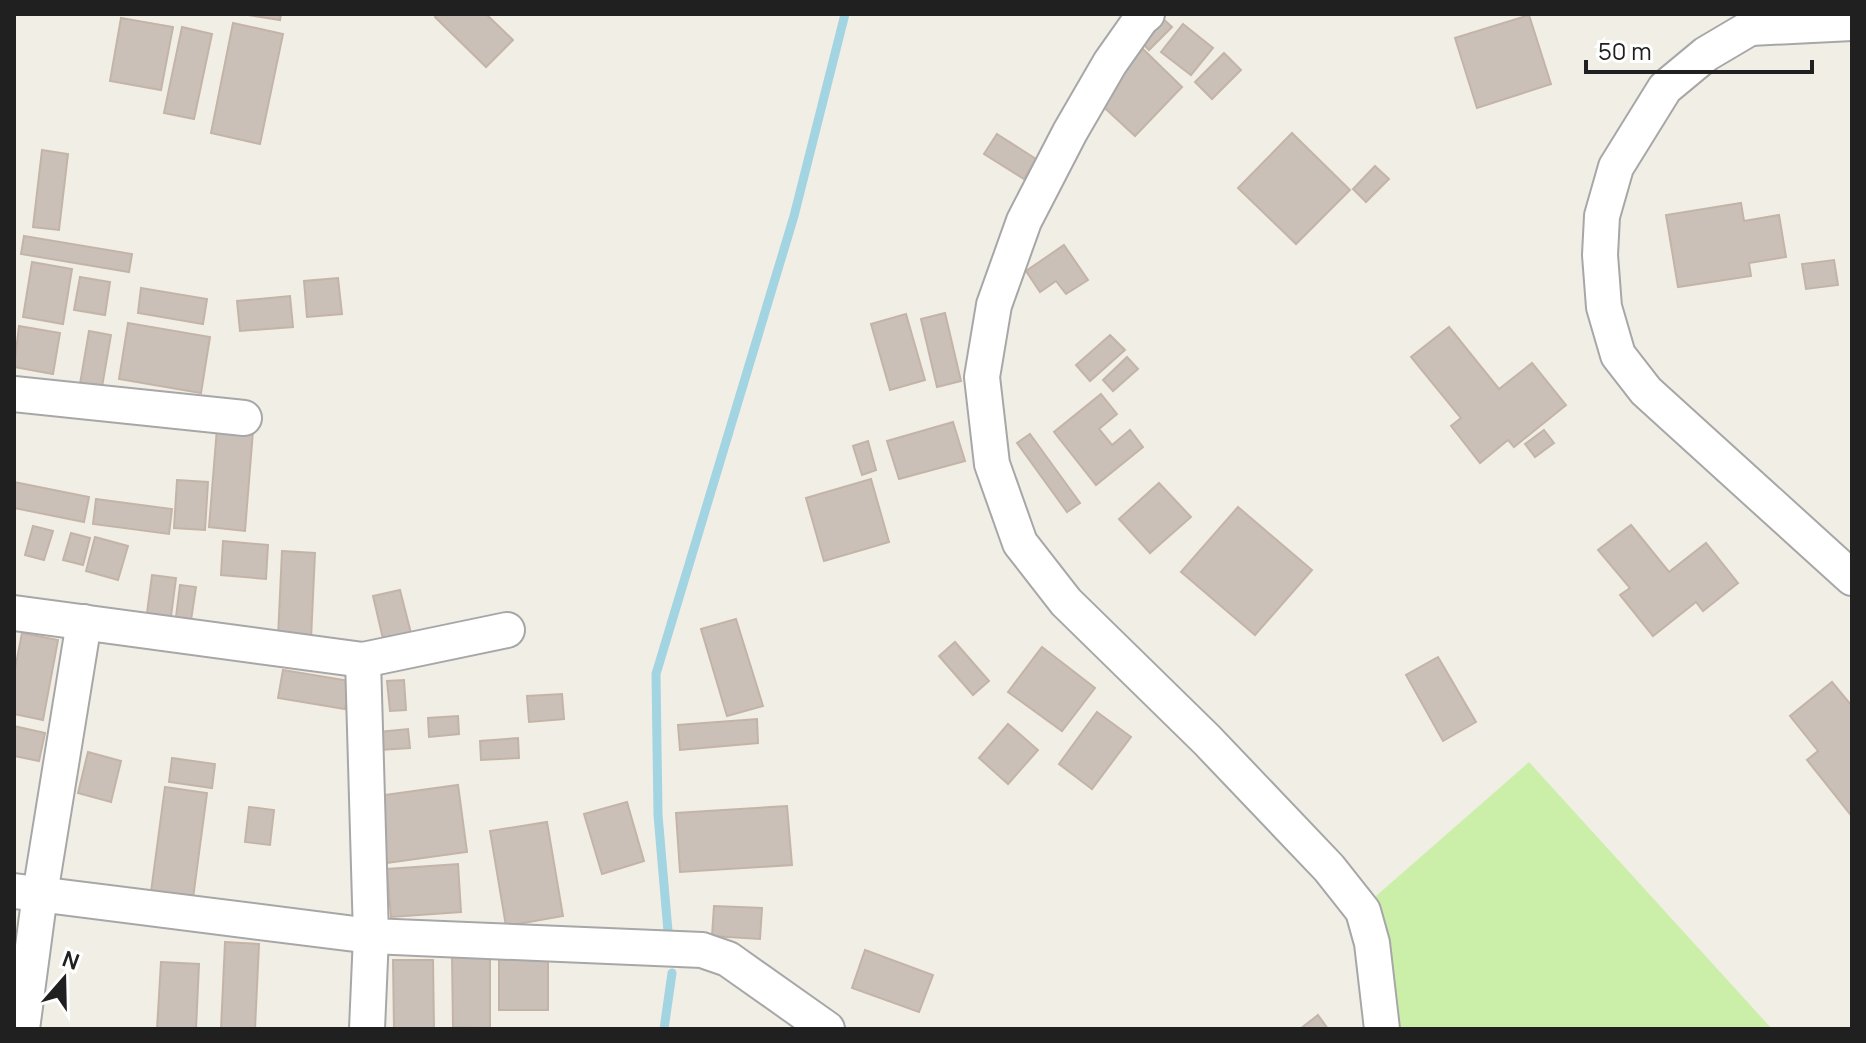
<svg xmlns="http://www.w3.org/2000/svg" width="1866" height="1043" font-family="Manrope,sans-serif">
<style>
.grass{fill:#cbefa8}
.lines{fill:none;stroke-linecap:round;stroke-linejoin:round}
.stream{stroke:#a3d4e2;stroke-width:9}
.building{fill:#cac0b8;stroke:#c4b4a7;stroke-width:2}
.street-casing{stroke:#a7a7a7;stroke-width:38}
.street{stroke:#fff;stroke-width:34}
</style>
<rect width="100%" height="100%" fill="#f1eee6"/>
<polygon class="grass" points="1529,762 1772,1029 1401,1029 1376,896"/>
<g class="lines">
<g class="stream">
<polyline points="668,931 658,815 656,674 794,216 845,14"/>
<polyline points="664,1029 672,973"/>
</g>
</g>
<g class="building">
<polygon points="242,14 281,14 280,20"/>
<polygon points="437,14 486,14 513,40 486,67 435,17"/>
<polygon points="1529,15 1551,84 1477,108 1455,38"/>
<polygon points="1160,16 1172,27 1149,50 1138,39"/>
<polygon points="121,18 173,27 161,90 110,81"/>
<polygon points="233,23 283,34 260,144 211,133"/>
<polygon points="1183,24 1213,48 1191,75 1161,52"/>
<polygon points="182,27 212,34 194,119 164,113"/>
<polygon points="1143,49 1182,87 1135,136 1095,99"/>
<polygon points="1224,53 1241,70 1212,99 1195,82"/>
<polygon points="1292,133 1350,190 1296,244 1238,188"/>
<polygon points="997,134 1036,159 1024,179 984,154"/>
<polygon points="42,150 68,154 59,230 33,227"/>
<polygon points="1375,166 1389,179 1366,202 1353,189"/>
<polygon points="1741,203 1744,221 1779,215 1786,257 1749,263 1751,276 1678,287 1666,215"/>
<polygon points="24,236 132,254 129,272 21,254"/>
<polygon points="1064,245 1088,280 1066,294 1056,281 1040,292 1026,271"/>
<polygon points="1834,260 1838,285 1806,289 1802,264"/>
<polygon points="32,262 72,269 63,324 23,317"/>
<polygon points="80,277 110,282 105,315 74,310"/>
<polygon points="338,278 342,314 307,317 304,281"/>
<polygon points="141,288 207,299 203,324 138,313"/>
<polygon points="290,296 293,327 240,331 237,301"/>
<polygon points="945,313 961,381 937,387 921,319"/>
<polygon points="906,314 925,380 890,390 871,324"/>
<polygon points="128,323 210,337 201,393 119,379"/>
<polygon points="19,326 60,333 53,374 14,367"/>
<polygon points="1449,327 1499,389 1532,363 1566,405 1514,447 1508,440 1480,463 1451,426 1461,418 1411,357"/>
<polygon points="89,331 111,335 102,387 80,384"/>
<polygon points="1110,335 1125,350 1090,381 1076,365"/>
<polygon points="1127,357 1138,369 1113,391 1103,380"/>
<polygon points="1101,394 1117,414 1099,429 1112,445 1130,430 1143,447 1096,485 1054,432"/>
<polygon points="953,422 965,461 899,479 887,441"/>
<polygon points="217,428 253,431 245,531 209,527"/>
<polygon points="1544,430 1554,443 1535,457 1525,444"/>
<polygon points="1030,434 1080,503 1067,512 1017,443"/>
<polygon points="868,441 876,470 862,475 853,446"/>
<polygon points="871,479 889,542 824,561 806,498"/>
<polygon points="177,480 208,482 205,530 174,528"/>
<polygon points="14,482 89,497 84,522 14,508"/>
<polygon points="1159,483 1191,517 1150,553 1119,519"/>
<polygon points="96,499 172,509 169,534 93,524"/>
<polygon points="1238,507 1312,570 1255,635 1181,572"/>
<polygon points="1631,525 1669,572 1706,543 1738,583 1703,611 1696,602 1653,636 1620,595 1630,588 1598,550"/>
<polygon points="33,526 53,531 44,560 25,555"/>
<polygon points="71,533 90,538 83,565 63,560"/>
<polygon points="95,537 128,546 118,580 86,571"/>
<polygon points="223,541 268,545 266,579 221,575"/>
<polygon points="282,551 315,553 311,639 278,637"/>
<polygon points="152,575 176,578 170,624 146,621"/>
<polygon points="180,585 196,587 190,627 175,625"/>
<polygon points="400,590 412,637 384,643 373,596"/>
<polygon points="736,619 763,706 727,716 701,629"/>
<polygon points="22,633 58,640 43,720 14,714 14,674"/>
<polygon points="955,642 989,681 973,695 939,656"/>
<polygon points="1042,647 1095,688 1062,731 1008,692"/>
<polygon points="1438,657 1476,722 1443,741 1406,675"/>
<polygon points="283,670 350,681 345,709 278,698"/>
<polygon points="404,680 406,710 390,711 387,681"/>
<polygon points="1832,682 1852,706 1852,812 1850,814 1807,760 1818,751 1790,716"/>
<polygon points="562,694 564,719 529,722 527,696"/>
<polygon points="1097,712 1131,737 1092,789 1059,764"/>
<polygon points="458,716 459,734 429,737 428,718"/>
<polygon points="757,719 758,743 680,750 678,725"/>
<polygon points="1008,724 1038,750 1008,784 979,758"/>
<polygon points="14,726 45,733 39,761 14,756"/>
<polygon points="408,729 410,748 380,750 379,732"/>
<polygon points="518,738 519,758 481,760 480,741"/>
<polygon points="88,752 121,761 111,802 78,793"/>
<polygon points="172,758 215,764 212,788 169,782"/>
<polygon points="458,785 467,852 386,863 377,796"/>
<polygon points="165,787 207,793 193,898 151,892"/>
<polygon points="627,802 644,861 602,874 584,814"/>
<polygon points="787,806 792,865 680,872 676,813"/>
<polygon points="249,807 274,810 270,845 245,842"/>
<polygon points="547,822 563,916 506,926 490,831"/>
<polygon points="458,864 461,912 391,917 387,869"/>
<polygon points="714,906 762,908 760,939 712,936"/>
<polygon points="225,942 259,944 255,1029 221,1029"/>
<polygon points="865,950 933,975 919,1012 852,988"/>
<polygon points="452,955 490,956 490,1028 453,1027"/>
<rect x="499" y="956" width="49" height="54"/>
<polygon points="393,960 433,960 434,1029 394,1029"/>
<polygon points="161,962 199,964 196,1029 157,1029"/>
<polygon points="1318,1015 1328,1029 1300,1029"/>
</g>
<g class="lines">
<g class="street-casing">
<g id="street">
<polyline points="1147,14 1141,19 1110,63 1070,132 1024,221 994,305 982,377 992,464 1020,543 1066,602 1207,740 1329,868 1363,911 1372,943 1382,1029"/>
<polyline points="1768,14 1750,28 1706,54 1665,88 1616,167 1602,216 1600,255 1604,307 1618,355 1646,391 1852,578"/>
<polyline points="1750,28 1852,23"/>
<polyline points="14,394 244,418"/>
<polyline points="14,613 363,660 507,630"/>
<polyline points="363,660 371,936 367,1029"/>
<polyline points="14,891 371,936 702,950 728,959 827,1029"/>
<polyline points="22,1029 40,894 84,622"/>
</g>
</g>
<use href="#street" class="street"/>
</g>
<rect width="1866" height="1043" fill="none" stroke="#202020" stroke-width="32"/>
<g transform="translate(64 979) rotate(20)" stroke="#ffffff" stroke-width="6" paint-order="stroke">
<path d="M0-6L14 30L0 20L-14 30Z" fill="#202020"/>
<text y="-12" font-size="22" font-weight="bold" text-anchor="middle" fill="#202020">N</text>
</g>
<path d="M1586 60v12h226v-12" fill="none" stroke="#202020" stroke-width="4"/>
<text x="1598" y="60" font-size="24" fill="#202020" stroke="#ffffff" stroke-width="6" paint-order="stroke">50 m</text>
</svg>
